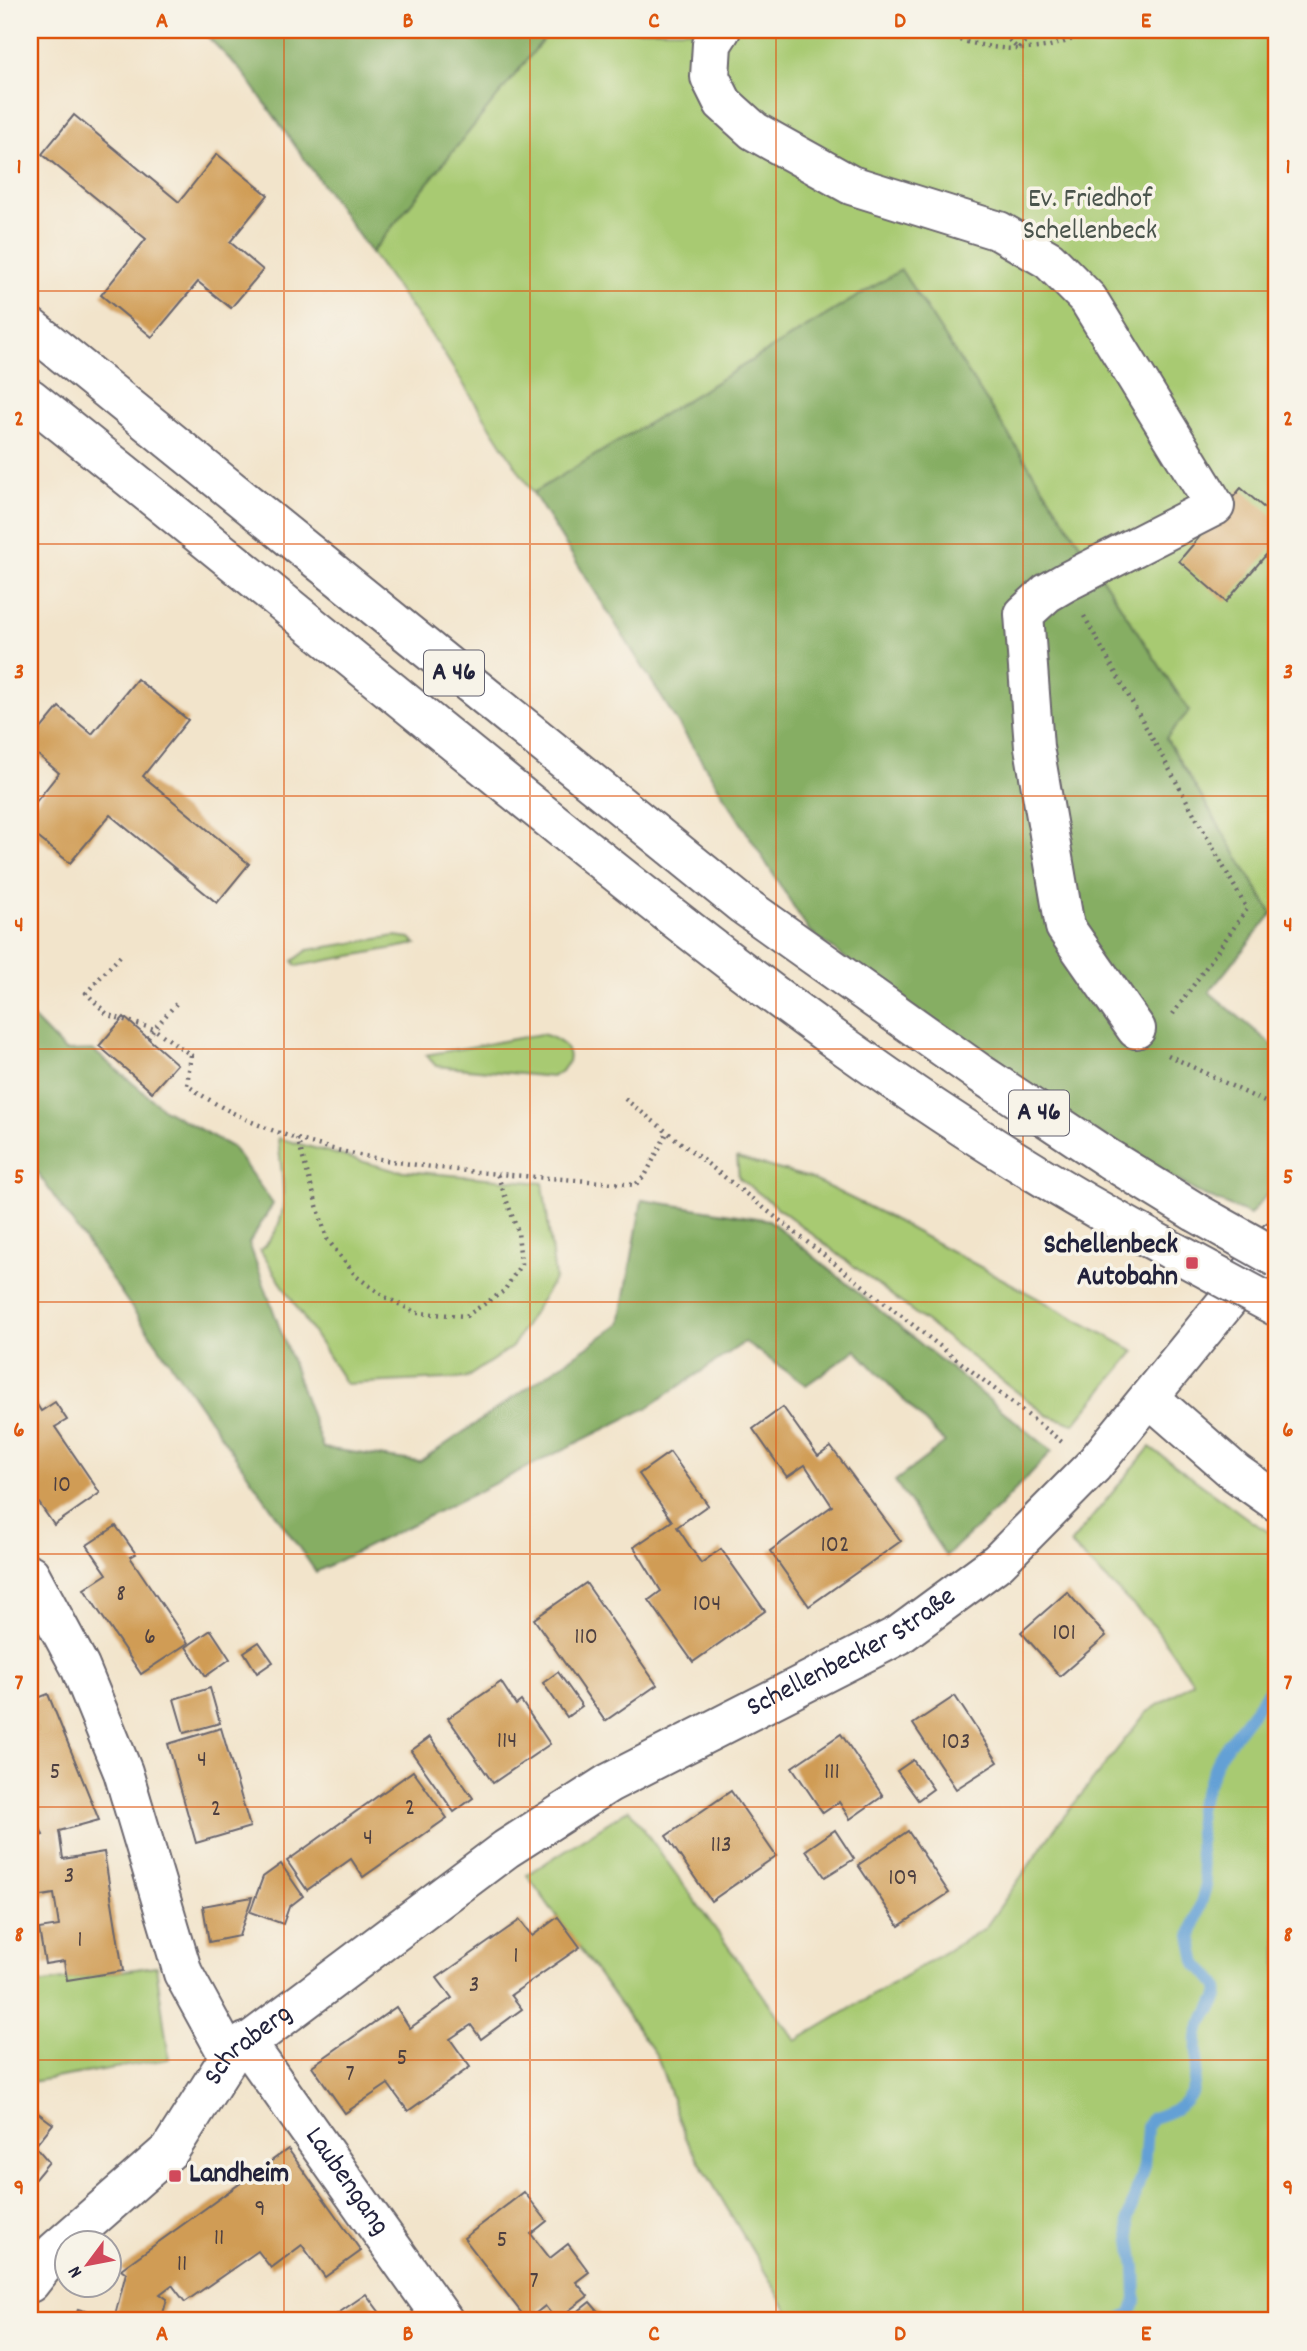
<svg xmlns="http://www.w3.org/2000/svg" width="1307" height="2351" font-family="Dekko,sans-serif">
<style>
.green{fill:#a8ca72;stroke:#657656;stroke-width:2}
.forest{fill:#86ae64;stroke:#546850;stroke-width:2}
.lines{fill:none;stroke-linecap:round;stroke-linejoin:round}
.stream{stroke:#64a0d5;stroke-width:12}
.building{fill:#d09c54}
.minor-casing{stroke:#6b666d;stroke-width:42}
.highway-casing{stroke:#6b666d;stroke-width:42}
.path{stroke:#6b666d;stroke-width:4.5;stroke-dasharray:2 5;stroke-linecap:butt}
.minor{stroke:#fff;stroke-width:38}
.highway{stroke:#fff;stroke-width:38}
.highway-bridge-casing{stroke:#6b666d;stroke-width:42;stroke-linecap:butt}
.highway-bridge{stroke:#fff;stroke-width:38}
.grid{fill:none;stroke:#de560e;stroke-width:2;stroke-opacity:0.55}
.poi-dot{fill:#d1495b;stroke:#f7f3e8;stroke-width:2.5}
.labels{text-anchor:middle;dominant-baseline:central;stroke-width:7;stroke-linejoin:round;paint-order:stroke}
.number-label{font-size:24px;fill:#4e4041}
.shield{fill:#f7f3e8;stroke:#62616f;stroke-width:2}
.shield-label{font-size:26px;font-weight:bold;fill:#22223b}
.park-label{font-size:28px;fill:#4a544c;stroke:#f7f3e8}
.poi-label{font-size:28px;font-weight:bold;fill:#22223b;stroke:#f7f3e8;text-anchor:end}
.street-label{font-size:28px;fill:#22223b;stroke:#f7f3e8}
.neatline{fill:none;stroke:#de560e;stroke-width:2.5}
.grid-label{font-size:23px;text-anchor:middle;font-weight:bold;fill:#de560e}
</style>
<rect width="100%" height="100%" fill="#f7f3e8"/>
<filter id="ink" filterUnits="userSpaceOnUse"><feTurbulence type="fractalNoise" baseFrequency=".0143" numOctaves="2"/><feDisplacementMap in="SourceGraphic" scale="14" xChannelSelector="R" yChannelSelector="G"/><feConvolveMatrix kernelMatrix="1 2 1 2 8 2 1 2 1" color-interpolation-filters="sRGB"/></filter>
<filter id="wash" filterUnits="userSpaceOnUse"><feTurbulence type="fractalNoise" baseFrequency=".00686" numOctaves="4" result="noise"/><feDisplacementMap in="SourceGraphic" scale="28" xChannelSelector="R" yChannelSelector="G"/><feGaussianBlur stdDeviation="1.57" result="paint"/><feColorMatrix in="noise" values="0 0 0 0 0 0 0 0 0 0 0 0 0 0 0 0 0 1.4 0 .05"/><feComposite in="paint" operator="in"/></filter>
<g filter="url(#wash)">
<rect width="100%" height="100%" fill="#f2e4cb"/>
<g class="green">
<polygon points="551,30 1277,30 1277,909 1272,914 1166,738 1189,711 901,270 533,493 437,343 371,253"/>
<polygon points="396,936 410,938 416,944 297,966 293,961 308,950"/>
<path d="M541 1034C569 1040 581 1062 552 1077L436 1066 426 1055Z"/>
<path d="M278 1138 393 1170 543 1183 555 1278 512 1347 466 1378 346 1384 260 1250C295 1221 281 1179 278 1138Z"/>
<polygon points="737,1158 810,1178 881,1213 1135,1351 1074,1424 1047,1415 739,1178"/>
<polygon points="1150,1447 1251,1521 1277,1537 1277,2321 794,2321 685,2137 657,2056 527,1875 629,1809 796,2041 985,1928 1058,1824 1146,1713 1193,1682 1154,1626 1070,1544"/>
<polygon points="156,1966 169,2059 30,2082 30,1985"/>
</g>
<g class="forest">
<polygon points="201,30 551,30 371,253 245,75"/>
<polygon points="901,270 1189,711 1166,738 1272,914 1209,992 1277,1049 1277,1182 1250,1215 1197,1192 996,1072 809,931 533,493"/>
<polygon points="30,1015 65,1051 93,1050 165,1110 232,1147 273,1204 249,1243 323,1448 420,1462 620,1324 642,1200 769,1220 1052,1451 998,1508 946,1556 895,1481 945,1443 856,1350 806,1385 745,1342 647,1408 316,1572 30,1162"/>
</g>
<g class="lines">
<path class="stream" d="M1115 2321 1131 2313 1136 2300 1135 2268 1128 2219 1144 2166 1147 2127 1152 2118C1191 2107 1196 2094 1197 2055 1197 2048 1196 2039 1198 2033 1207 2001 1240 1997 1197 1965L1191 1936 1206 1886 1200 1855 1198 1808 1219 1756 1277 1680"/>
</g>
<g id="blocks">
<g class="building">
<polygon points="74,115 179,202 217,154 268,195 230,242 263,270 231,308 198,282 152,337 101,295 146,239 42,154"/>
<polygon points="1241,488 1277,519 1277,542 1226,602 1179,561"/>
<polygon points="137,679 188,720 143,776 249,864 217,903 110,815 70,863 30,831 30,809 59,773 30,748 30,742 59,707 92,734"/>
<polygon points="124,1017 177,1064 152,1092 99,1046"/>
<polygon points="30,1394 41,1411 55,1402 67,1420 55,1427 100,1493 54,1525 30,1490"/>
<polygon points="783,1407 818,1456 831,1447 901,1541 809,1606 770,1551 832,1506 805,1465 787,1477 753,1429"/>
<polygon points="670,1452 708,1505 677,1527 701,1563 721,1549 765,1611 693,1662 649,1600 661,1591 634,1547 672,1521 639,1474"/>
<polygon points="116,1526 136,1554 130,1557 188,1643 141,1674 84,1589 107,1574 87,1545"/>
<polygon points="586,1583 657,1685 605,1721 534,1619"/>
<polygon points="1067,1592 1106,1636 1060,1676 1021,1632"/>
<polygon points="211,1630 230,1659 206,1676 186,1647"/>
<polygon points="259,1642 273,1662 257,1673 244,1652"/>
<polygon points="558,1672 582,1706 567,1717 543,1683"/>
<polygon points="501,1682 516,1705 521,1701 550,1744 493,1783 448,1718"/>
<polygon points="210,1688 220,1723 184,1733 174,1699"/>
<polygon points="48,1694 99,1820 59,1831 63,1859 104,1852 123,1971 67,1980 64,1961 45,1964 39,1929 59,1926 54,1894 30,1898 30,1839 43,1835 30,1802 30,1701"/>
<polygon points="955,1696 998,1762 956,1789 913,1724"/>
<polygon points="221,1728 250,1827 196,1843 168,1744"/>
<polygon points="841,1734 883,1796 850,1819 839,1802 823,1813 792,1767"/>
<polygon points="430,1737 473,1798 454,1812 411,1751"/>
<polygon points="913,1760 933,1789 918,1800 897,1771"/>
<polygon points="413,1771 447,1818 363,1877 351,1859 307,1890 287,1861"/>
<polygon points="731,1791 776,1856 711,1901 666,1836"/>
<polygon points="835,1830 854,1859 825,1877 806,1850"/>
<polygon points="908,1831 949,1893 899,1926 858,1865"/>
<polygon points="281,1864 303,1896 289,1907 283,1924 250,1912 263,1877"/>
<polygon points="252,1897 239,1936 209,1942 203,1906"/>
<polygon points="558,1917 580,1947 511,1995 522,2009 481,2039 471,2025 450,2039 470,2067 408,2111 388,2084 345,2113 312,2066 396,2007 410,2028 452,1998 437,1978 520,1920 532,1936"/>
<polygon points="30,2107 53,2124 35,2146 49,2162 30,2185"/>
<polygon points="288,2149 361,2251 325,2277 302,2245 271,2268 258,2251 185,2302 172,2285 160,2294 167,2299 161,2321 75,2321 78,2309 114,2319 126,2273 121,2269"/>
<polygon points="524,2192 547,2221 531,2234 550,2258 568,2244 589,2272 576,2282 588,2296 556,2320 545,2306 527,2320 464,2238"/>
<polygon points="366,2294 386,2321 327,2321"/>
<polygon points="590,2302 602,2316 596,2321 566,2321"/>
</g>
</g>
</g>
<g filter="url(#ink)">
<use href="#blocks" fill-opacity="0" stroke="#6b666d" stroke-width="2"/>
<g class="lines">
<g class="minor-casing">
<g id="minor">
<polyline points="721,30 712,44 710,77 723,103 754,131 851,185 999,231 1049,260 1088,299 1215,506 1066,582 1047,593 1024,614 1034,747 1065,927 1136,1029"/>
<polyline points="1150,1398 1236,1473 1277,1502"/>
<polyline points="30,1574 80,1667 123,1772 183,1973 229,2057"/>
<path id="s1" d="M246 2042 444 2321"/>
<path id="s2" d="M30 2283 55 2251 170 2150 229 2057 506 1849 609 1783 899 1635 998 1562 1093 1466 1277 1240"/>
</g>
</g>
<g class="highway-casing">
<g id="highway">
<polyline points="30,327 743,905 978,1072 1109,1159 1195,1212"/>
<path d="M30 398C200 533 368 673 537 809 738 972 942 1130 1173 1251"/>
</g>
</g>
<g class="path">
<path d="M926 30C982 48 1037 62 1090 30"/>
<polyline points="999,30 1018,49 1035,30"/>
<polyline points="1084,616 1247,909 1173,1014"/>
<polyline points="120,956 86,993 108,1015 154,1029 176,1004"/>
<path d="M148 1038 154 1029 191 1055 187 1085C308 1173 491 1171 635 1185L645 1176 667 1133"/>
<polyline points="1168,1055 1277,1108"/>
<polyline points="625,1099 1062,1442"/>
<polyline points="297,1138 327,1239 356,1276 385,1297 417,1313 466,1316 504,1291 521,1264 518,1232 496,1171"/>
</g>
<use href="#minor" class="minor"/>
<use href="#highway" class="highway"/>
<g class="highway-bridge-casing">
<g id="highway-bridge">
<polyline points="1195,1212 1277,1258"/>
<polyline points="1173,1251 1277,1307"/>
</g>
</g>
<use href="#highway-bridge" class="highway-bridge"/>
</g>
</g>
<path class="grid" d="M284 30V2321M530 30V2321M776 30V2321M1023 30V2321M30 291H1277M30 544H1277M30 796H1277M30 1049H1277M30 1302H1277M30 1554H1277M30 1807H1277M30 2060H1277"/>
<g class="poi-dot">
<rect x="1185" y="1256" width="14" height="14" rx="3.5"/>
<rect x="168" y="2169" width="14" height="14" rx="3.5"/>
</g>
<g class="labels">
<g class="number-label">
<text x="62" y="1486">10</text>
<text x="835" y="1546">102</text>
<text x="121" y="1595">8</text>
<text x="707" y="1605">104</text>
<text x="1064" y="1634">101</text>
<text x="150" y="1638">6</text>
<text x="586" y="1638">110</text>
<text x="507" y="1742">114</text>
<text x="956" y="1743">103</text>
<text x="202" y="1761">4</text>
<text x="55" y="1773">5</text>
<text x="832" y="1773">111</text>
<text x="410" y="1809">2</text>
<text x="216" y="1810">2</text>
<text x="368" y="1839">4</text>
<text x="721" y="1846">113</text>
<text x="69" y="1877">3</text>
<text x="903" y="1879">109</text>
<text x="80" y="1941">1</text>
<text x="516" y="1957">1</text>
<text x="474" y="1986">3</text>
<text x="402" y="2059">5</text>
<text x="350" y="2075">7</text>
<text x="260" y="2210">9</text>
<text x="219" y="2239">11</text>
<text x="502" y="2241">5</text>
<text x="182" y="2265">11</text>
<text x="534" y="2282">7</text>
</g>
<g class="shield">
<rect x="424" y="650.5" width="60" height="45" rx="5"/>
<rect x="1009" y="1090.5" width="60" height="45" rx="5"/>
</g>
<g class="shield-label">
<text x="454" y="673">A 46</text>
<text x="1039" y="1113">A 46</text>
</g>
<g class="park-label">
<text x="1090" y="201">Ev. Friedhof<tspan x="1090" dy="32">Schellenbeck</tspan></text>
</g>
<g class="poi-label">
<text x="1178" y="1247">Schellenbeck<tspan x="1178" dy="32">Autobahn</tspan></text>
<text x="189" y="2176" text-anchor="start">Landheim</text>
</g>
<g class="street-label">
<text stroke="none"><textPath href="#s2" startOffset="1048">Schellenbecker Straße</textPath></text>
<text stroke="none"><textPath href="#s2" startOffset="326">Schraberg</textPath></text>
<text stroke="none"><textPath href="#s1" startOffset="172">Laubengang</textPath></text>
</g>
</g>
<rect width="1307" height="2351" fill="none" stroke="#f7f3e8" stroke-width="77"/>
<g transform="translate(88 2264) rotate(238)"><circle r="33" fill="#f7f3e8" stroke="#a29fa3" stroke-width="2"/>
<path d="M0-5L12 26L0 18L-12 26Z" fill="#d1495b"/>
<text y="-10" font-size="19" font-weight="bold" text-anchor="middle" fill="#22223b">N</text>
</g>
<rect x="38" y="38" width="1230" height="2274" class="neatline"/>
<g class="grid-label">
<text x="162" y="27">A</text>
<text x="408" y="27">B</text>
<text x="654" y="27">C</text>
<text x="900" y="27">D</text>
<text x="1146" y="27">E</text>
<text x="19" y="173">1</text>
<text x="1288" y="173">1</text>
<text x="19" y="425">2</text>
<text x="1288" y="425">2</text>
<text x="19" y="678">3</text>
<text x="1288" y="678">3</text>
<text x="19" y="931">4</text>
<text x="1288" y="931">4</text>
<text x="19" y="1183">5</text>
<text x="1288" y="1183">5</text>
<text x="19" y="1436">6</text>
<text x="1288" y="1436">6</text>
<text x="19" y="1689">7</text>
<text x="1288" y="1689">7</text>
<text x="19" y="1941">8</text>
<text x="1288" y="1941">8</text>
<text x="19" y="2194">9</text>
<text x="1288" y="2194">9</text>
<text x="162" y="2340">A</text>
<text x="408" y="2340">B</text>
<text x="654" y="2340">C</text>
<text x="900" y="2340">D</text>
<text x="1146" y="2340">E</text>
</g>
</svg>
